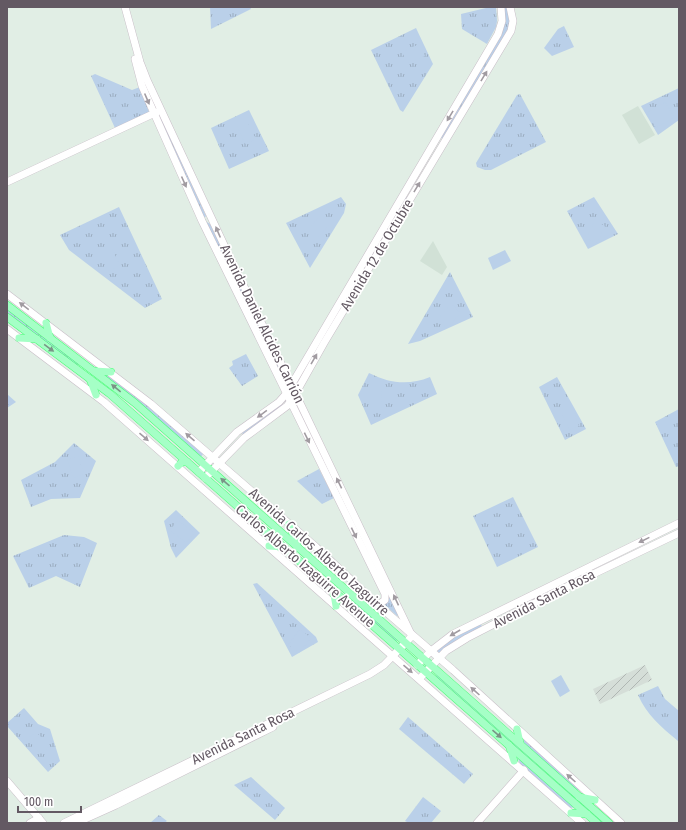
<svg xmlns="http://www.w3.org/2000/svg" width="686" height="830" font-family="'Fira Sans Condensed',sans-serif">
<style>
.industrial{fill:url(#industrial-furrows)}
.education{fill:#d1e1d6}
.grass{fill:url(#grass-tufts)}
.pitch{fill:#bad0e9}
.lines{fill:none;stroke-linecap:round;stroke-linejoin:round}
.secondary-casing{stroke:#c8bec7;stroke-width:8}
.primary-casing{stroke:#49ff77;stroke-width:8}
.secondary{stroke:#fff;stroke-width:7}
.primary{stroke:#a5ffc6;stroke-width:7}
.oneway{fill:#a19ba1}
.oneway2{fill:#7a9386}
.labels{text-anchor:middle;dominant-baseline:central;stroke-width:3.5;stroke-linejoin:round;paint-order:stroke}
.street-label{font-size:14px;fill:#635963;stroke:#fff}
</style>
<defs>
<pattern id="industrial-furrows" width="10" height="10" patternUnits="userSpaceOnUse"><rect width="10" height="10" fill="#d5ded8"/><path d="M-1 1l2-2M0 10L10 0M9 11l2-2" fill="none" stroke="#b0b7b3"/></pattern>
<pattern id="grass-tufts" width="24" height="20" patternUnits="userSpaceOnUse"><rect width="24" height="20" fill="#bad0e9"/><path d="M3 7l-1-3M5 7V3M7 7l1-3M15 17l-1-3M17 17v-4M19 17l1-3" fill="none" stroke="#9bacc0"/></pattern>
</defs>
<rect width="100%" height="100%" fill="#e1eee5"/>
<polygon class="industrial" points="645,665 652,680 600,704 593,689"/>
<g class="education">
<polygon points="638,106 655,135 639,144 622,115"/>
<polygon points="433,241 447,267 442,275 420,261"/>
</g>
<g class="grass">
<polygon points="210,7 250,7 251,9 211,29"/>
<polygon points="490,7 496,7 497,21 496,27 487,44 462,29 461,14"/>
<polygon points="504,7 508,7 510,27 442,139 441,137 501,36 504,26"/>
<polygon points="564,26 574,47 552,56 544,48 558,29"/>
<polygon points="416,28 433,64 403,112 400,110 371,50"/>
<polygon points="95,74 132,90 140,87 149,112 115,128 91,76"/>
<polygon points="679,88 679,120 658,135 641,106"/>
<polygon points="520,94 546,142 491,170 485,170 477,167 476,163 517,95"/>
<polygon points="249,110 269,151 229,169 211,128"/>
<polygon points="161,116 206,216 205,217 203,217 159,118"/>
<polygon points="341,197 346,204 344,213 310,268 286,223"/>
<polygon points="406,197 407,198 360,275 359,275"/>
<polygon points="594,197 618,234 588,249 567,211"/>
<polygon points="119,207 162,299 145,308 69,250 60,235"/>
<polygon points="207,222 210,224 286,379 284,386 206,225"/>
<polygon points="450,272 473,317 420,341 408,344"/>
<polygon points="7,308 79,363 77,366 7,313"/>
<polygon points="246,354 258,376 242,386 229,368 233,365 232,361"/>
<path d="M369 373C389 383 408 386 430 377L437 394 371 425 358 395Z"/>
<polygon points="102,374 112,375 204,453 200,458"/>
<polygon points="557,377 586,429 565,440 539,387"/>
<polygon points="7,394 16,402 7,408"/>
<polygon points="281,404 283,405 244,435 242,433"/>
<polygon points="679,409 679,466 676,467 655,422"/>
<polygon points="74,443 96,461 80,498 51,499 31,507 21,480 55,462"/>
<polygon points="319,469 334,498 322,504 297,481"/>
<polygon points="513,497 538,547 497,567 473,516"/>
<polygon points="176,510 200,533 176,558 171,548 164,521"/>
<polygon points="64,535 84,537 97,543 80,587 56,576 29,588 13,556"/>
<polygon points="257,583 316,637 318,642 292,657 253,584"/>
<polygon points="388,591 401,614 397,616 385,605"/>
<polygon points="354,600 398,639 395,643 351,603"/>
<polygon points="481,624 482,627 440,654 436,650 449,638"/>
<polygon points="438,673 607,823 602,823 436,676"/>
<path d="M658 686 665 699 679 711 678 741C661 727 647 715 638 695Z"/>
<polygon points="24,708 38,724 50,729 60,761 48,772 7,726 7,723"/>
<polygon points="408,717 473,774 464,784 399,729"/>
<polygon points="524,738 581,790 576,790 523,743"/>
<polygon points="517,756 575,807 570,808 520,764"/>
<polygon points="251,777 285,808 275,820 234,785"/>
<polygon points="423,797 441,811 431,823 409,823 405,821"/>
<polygon points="159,815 167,821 164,823 150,823"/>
</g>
<g class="pitch">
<polygon points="419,44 425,56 407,63 402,52"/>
<polygon points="665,102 674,117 656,128 647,113"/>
<polygon points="247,121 256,139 245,144 237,126"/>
<polygon points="322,214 331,223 318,237 309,228"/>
<polygon points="595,221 605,226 597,243 586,238"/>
<polygon points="112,248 120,266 108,271 100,254"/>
<polygon points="505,250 511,261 493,270 488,258"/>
<polygon points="451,304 461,313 447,328 437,320"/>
<polygon points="371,391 382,391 381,410 371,410"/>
<polygon points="572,408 579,426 569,430 562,413"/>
<polygon points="78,456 84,474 74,478 67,460"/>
<polygon points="178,520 194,533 186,543 170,530"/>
<polygon points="300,629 311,638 299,653 288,645"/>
<polygon points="561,675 570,691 560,697 551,681"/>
<polygon points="672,712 679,718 678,734 664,721"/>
<polygon points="36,732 50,746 41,754 27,739"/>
</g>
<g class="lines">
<g class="secondary-casing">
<g id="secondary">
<polyline points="125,7 140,62 147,80 225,247 411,634"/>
<polyline points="135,59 142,86 202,221 385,594 385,600 378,605"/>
<polyline points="7,182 157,112"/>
<polyline points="7,294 151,404 316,547 378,605 453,670 621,823"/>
<polyline points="7,329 104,402 582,823"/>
<polyline points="199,472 237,432 279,402 286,394 498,34 502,21 501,7"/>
<polyline points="205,478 244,438 287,406 293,398 324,343 511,31 513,21 510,7"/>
<polyline points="417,665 431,651 453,634 679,523"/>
<polyline points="422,676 446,651 467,638 560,590 679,533"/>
<polyline points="7,781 43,823"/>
<polyline points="30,823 39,818"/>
<polyline points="64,823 370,674 384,665 412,636"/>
<polyline points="76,823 116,805 273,727"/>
<polyline points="477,823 524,770"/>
</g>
</g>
<g class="primary-casing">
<g id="primary">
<polyline points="7,305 135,403 609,823"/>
<polyline points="7,317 110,394 597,823"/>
<polyline points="46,323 50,338"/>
<polyline points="19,338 37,339"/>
<polyline points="94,371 111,372"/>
<polyline points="90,379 96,395"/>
<polyline points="178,466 182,462 187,462"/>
<polyline points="289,524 297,544"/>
<polyline points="269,546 284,547"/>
<polyline points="333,589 336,606"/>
<polyline points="517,729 520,743"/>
<polyline points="509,745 514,761"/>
<polyline points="579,797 595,800"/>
<polyline points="571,813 587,814"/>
</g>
</g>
<use href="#secondary" class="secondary"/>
<use href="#primary" class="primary"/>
</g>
<defs><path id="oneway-solid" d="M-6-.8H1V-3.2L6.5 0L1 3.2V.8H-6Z"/></defs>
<g class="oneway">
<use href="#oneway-solid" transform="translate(484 76) rotate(-59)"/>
<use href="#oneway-solid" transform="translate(147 99) rotate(67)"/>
<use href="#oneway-solid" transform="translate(450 116) rotate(121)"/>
<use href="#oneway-solid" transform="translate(184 182) rotate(66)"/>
<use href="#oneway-solid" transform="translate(417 187) rotate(-59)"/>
<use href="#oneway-solid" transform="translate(218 232) rotate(-113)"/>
<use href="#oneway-solid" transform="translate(24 306) rotate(-143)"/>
<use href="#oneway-solid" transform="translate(314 359) rotate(-60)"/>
<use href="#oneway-solid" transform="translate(262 414) rotate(144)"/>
<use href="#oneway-solid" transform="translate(144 437) rotate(41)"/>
<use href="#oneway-solid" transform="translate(190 437) rotate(-139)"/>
<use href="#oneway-solid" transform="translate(307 438) rotate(64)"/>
<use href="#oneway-solid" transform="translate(339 483) rotate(-116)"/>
<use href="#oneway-solid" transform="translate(354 533) rotate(64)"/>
<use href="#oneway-solid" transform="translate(644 540) rotate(154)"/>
<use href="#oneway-solid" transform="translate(396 600) rotate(-115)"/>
<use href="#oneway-solid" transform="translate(455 633) rotate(150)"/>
<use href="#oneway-solid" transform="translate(408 669) rotate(41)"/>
<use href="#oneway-solid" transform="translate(475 691) rotate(-138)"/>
<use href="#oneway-solid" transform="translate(571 778) rotate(-138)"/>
</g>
<g class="oneway2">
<use href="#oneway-solid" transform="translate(49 348) rotate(36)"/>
<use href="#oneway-solid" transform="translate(116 388) rotate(-141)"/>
<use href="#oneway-solid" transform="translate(225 482) rotate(-139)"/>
<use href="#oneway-solid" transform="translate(497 734) rotate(41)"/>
</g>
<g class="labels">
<g class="street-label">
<text transform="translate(377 255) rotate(-59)">Avenida 12 de Octubre</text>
<text transform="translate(262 324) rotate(64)">Avenida Daniel Alcides Carrión</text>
<text transform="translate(319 552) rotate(42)">Avenida Carlos Alberto Izaguirre</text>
<text transform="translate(305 566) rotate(41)">Carlos Alberto Izaguirre Avenue</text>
<text transform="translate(544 599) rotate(-27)">Avenida Santa Rosa</text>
<text transform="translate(243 736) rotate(-26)">Avenida Santa Rosa</text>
</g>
</g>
<rect width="686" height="830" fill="none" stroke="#635963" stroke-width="16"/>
<path d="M18 806v6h63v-6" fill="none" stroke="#635963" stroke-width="2"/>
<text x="24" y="806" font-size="12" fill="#635963" stroke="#ffffff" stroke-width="3" paint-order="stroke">100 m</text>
</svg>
